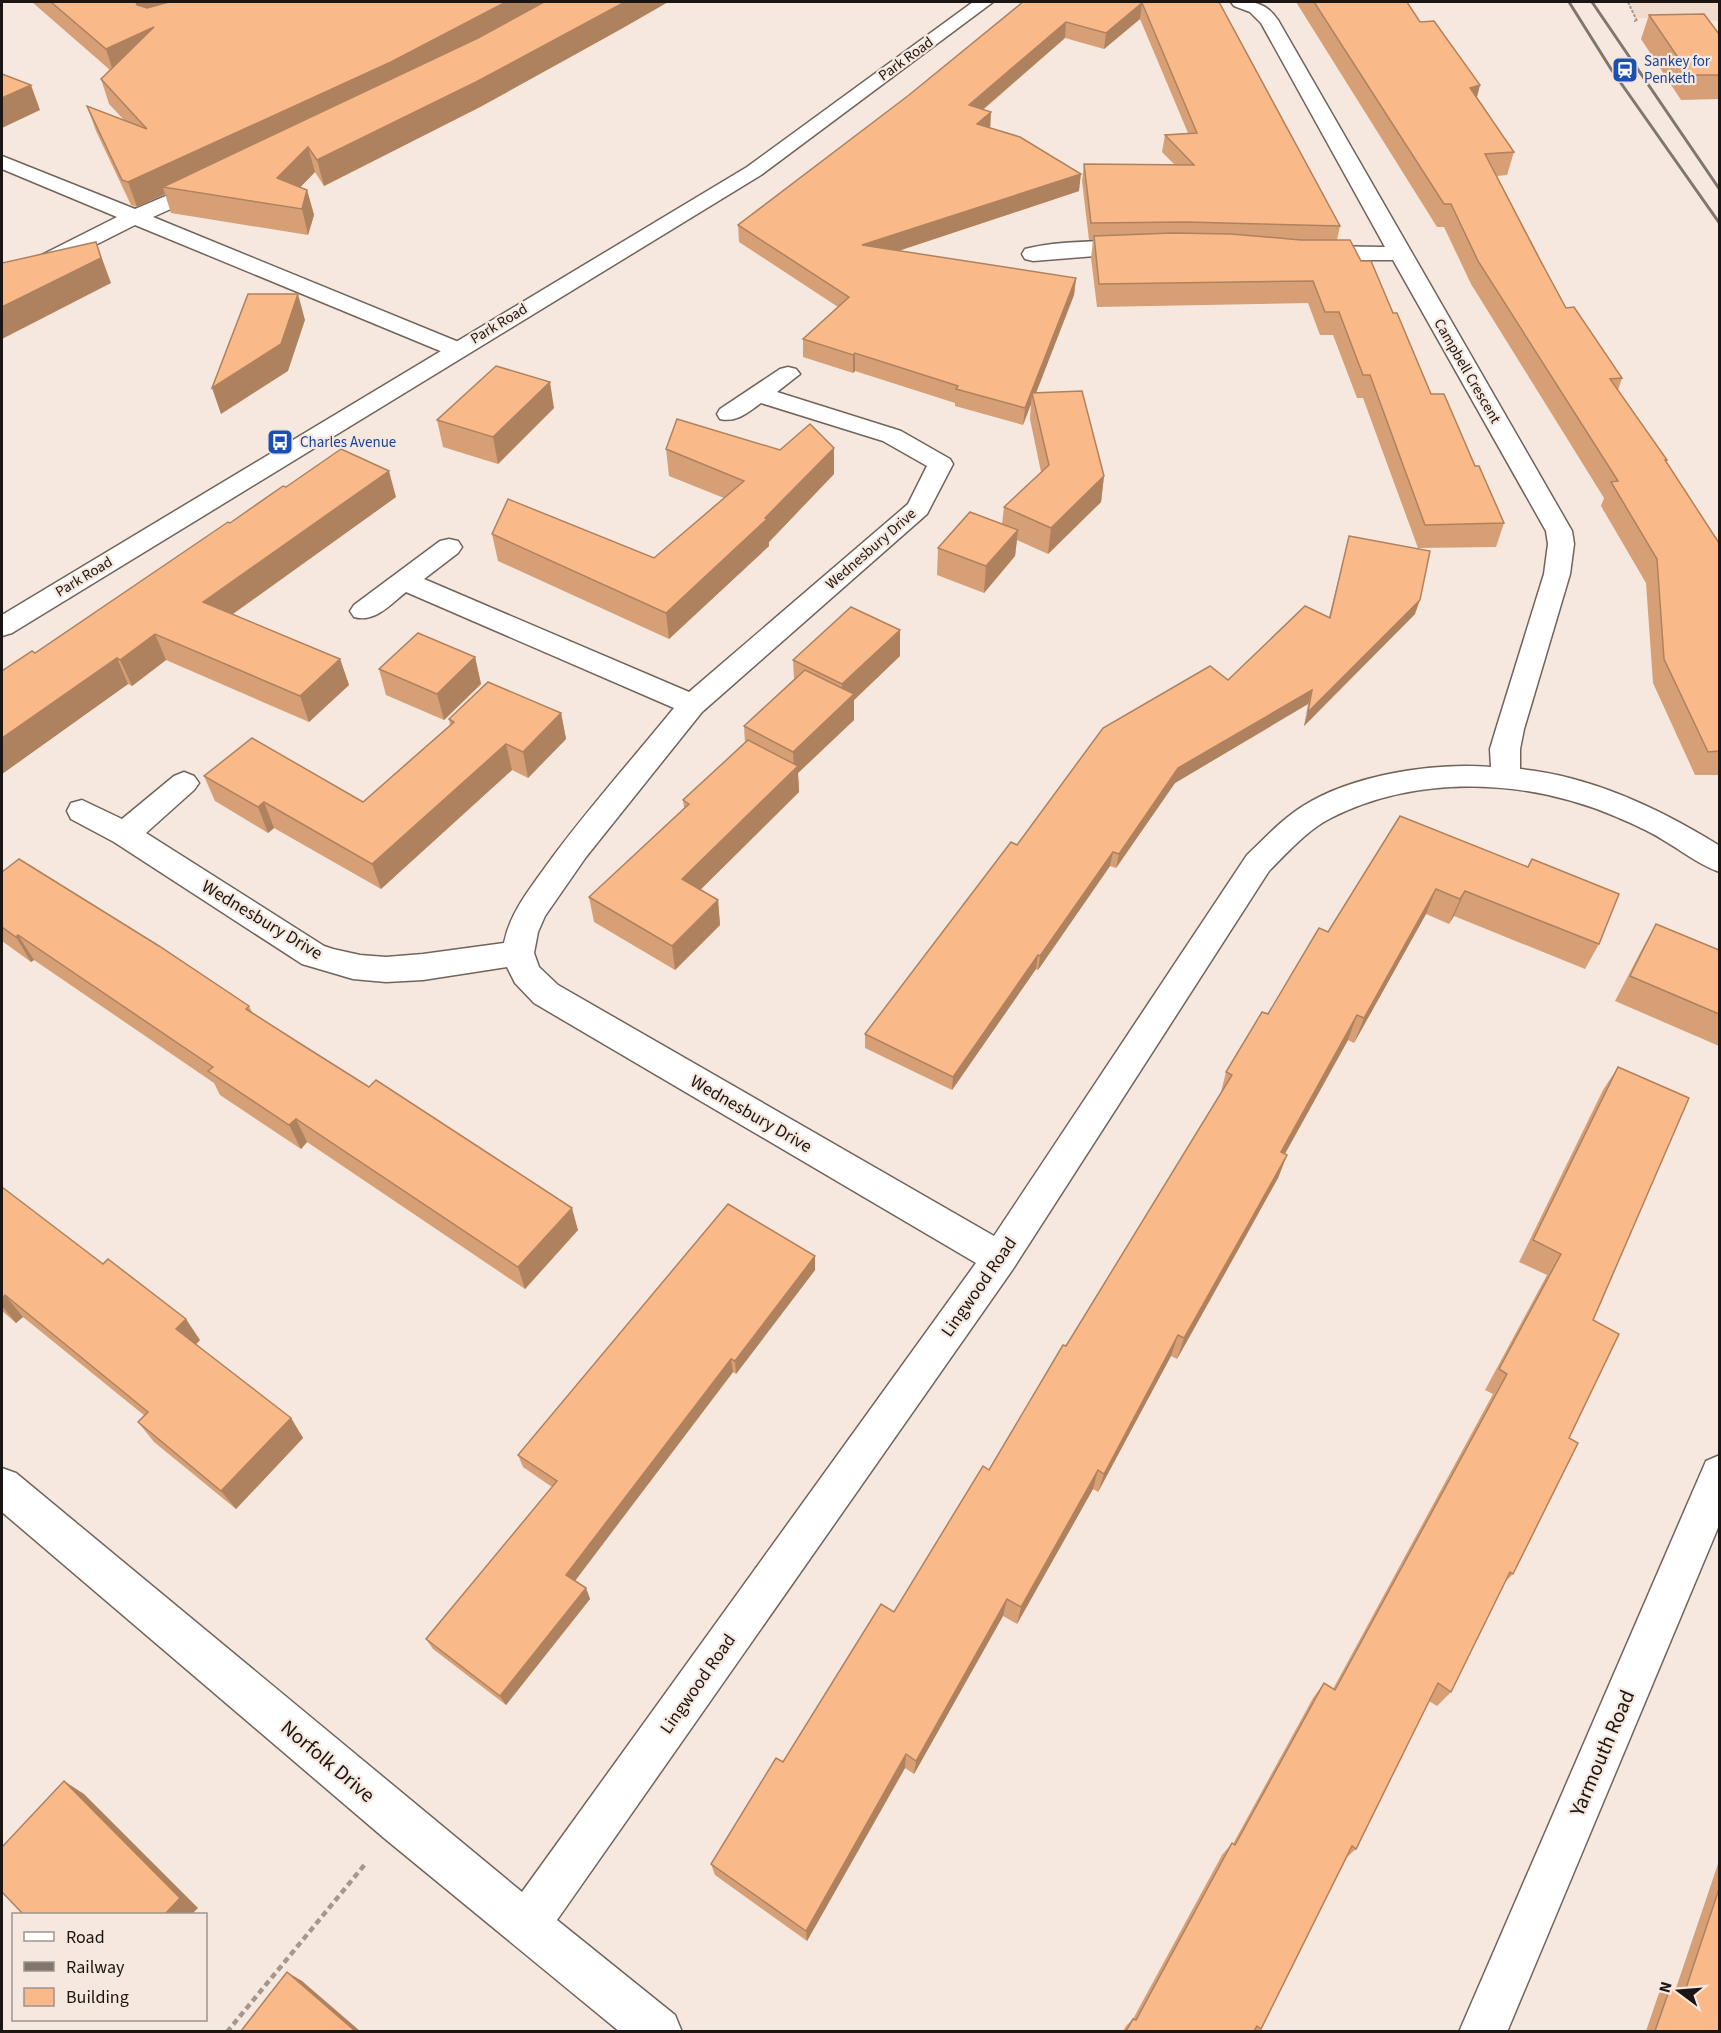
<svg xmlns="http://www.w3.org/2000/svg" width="1721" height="2033" font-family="'Source Sans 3',sans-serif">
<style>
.built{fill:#f0dbcc}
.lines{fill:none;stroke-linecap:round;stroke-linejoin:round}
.minor-casing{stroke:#70645b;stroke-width:3}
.tertiary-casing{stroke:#70645b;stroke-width:3}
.path-far1{stroke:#a39891;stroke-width:2;stroke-dasharray:3 1.5;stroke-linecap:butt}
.path{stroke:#a39891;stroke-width:4.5;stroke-dasharray:6 4;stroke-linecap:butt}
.minor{fill:#fff;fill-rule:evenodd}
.tertiary{fill:#fff;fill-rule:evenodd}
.rail{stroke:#7f7670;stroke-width:3}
.wall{fill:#d79f75}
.shaded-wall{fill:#af825f}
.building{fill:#fab988;stroke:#af825f;stroke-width:1.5}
.labels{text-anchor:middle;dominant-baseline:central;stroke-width:4.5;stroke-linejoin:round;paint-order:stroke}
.far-street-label{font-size:15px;fill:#1b1613;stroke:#f6e8de}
.far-transit-label{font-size:15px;fill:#164399;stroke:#f6e8de;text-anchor:start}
.street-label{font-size:18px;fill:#1b1613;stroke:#f6e8de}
.near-street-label{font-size:21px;fill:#1b1613;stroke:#f6e8de}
</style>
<rect width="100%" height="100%" fill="#f6e8de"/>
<polygon class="built" points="1629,2 1719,2 1719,21 1636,18"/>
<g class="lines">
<g class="minor-casing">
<g id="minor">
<path d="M1231 2C1251 0 1266 2 1278 20L1572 531 1574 544 1570 574 1524 729 1520 749V769C1591 776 1661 809 1720 846V872C1701 866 1685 853 1668 843 1653 833 1636 825 1619 818 1530 779 1419 773 1331 818 1307 830 1288 852 1269 871L1013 1269 557 1920 675 2015 682 2032H620L384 1838 2 1512V1468L16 1473 522 1892 976 1263 534 1003 515 983 507 967 423 980 386 982 353 979 302 964 114 842 71 819 67 811 71 803 82 800 122 819 174 776 184 772 194 776 199 783 194 790 146 833 324 946 333 949 360 955 386 957 423 954 504 943C510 913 529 890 546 866 585 812 631 761 674 708L406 592C391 604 375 623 354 617L350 611 354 605 440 541 449 539 458 541 462 547 458 553 424 579 689 692 908 504 927 466 883 441 761 403C748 412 737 423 720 419L717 414 720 409 780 369 788 367 796 369 800 374 777 392 901 431 950 459 953 464 927 514 702 712 586 857 545 916 538 932 534 953 539 967 558 985 994 1236 1247 855C1265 838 1282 819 1303 806 1352 775 1433 762 1491 767L1490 749 1496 729 1544 574 1548 544 1546 531 1393 260H1312L1304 258 1301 253 1304 248 1312 246 1385 247 1261 23 1250 12 1234 6Z"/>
<polygon points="2,156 135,209 201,181 208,179 215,181 218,185 215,189 153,217 466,345 470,350 466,355 458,357 450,355 135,225 10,288 2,290 2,275 117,217 2,169"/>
<path d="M1137 240 1145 242 1148 247 1145 252 1033 261 1025 259 1022 254 1025 249C1061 240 1100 242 1137 240Z"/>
<polygon points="1720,1455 1720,1523 1507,2032 1459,2032 1706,1461"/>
</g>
</g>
<g class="tertiary-casing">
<polygon id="tertiary" points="973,2 993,2 761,175 12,633 2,636 2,615 747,167"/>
</g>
<polyline class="path-far1" points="1628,2 1637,21 1634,21"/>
<polyline class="path" points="227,2032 366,1863"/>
<use href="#minor" class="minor"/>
<use href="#tertiary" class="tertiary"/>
<g class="rail">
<polyline points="1569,2 1611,69 1720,224"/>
<polyline points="1592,2 1720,190"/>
</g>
</g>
<g class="wall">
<polygon points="32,2 668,2 621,29 480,107 324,186 315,172 300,187 307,190 314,215 308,235 171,213 165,194 137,207 131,205 96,131 87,106 124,120 109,104 101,79 110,70"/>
<polygon points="1023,2 1219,2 1340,226 1337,240 1361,261 1393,313 1431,394 1475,466 1504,523 1496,547 1418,548 1363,398 1357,398 1333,335 1320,335 1308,303 1097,307 1091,258 1093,240 1089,240 1082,181 1084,164 1175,165 1162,152 1165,135 1188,133 1140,19 1104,49 1065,38 983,110 991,112 990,128 1079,191 898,251 1076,278 1074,295 1036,393 1104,476 1101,502 1048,554 1017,540 1015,556 984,593 937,575 938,548 1002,524 1004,507 1041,472 1030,419 1031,404 1023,425 955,406 955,403 855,371 853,373 803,357 803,339 838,307 739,242 738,225 909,95"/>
<polygon points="1296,2 1407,2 1420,22 1480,85 1477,97 1514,152 1507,175 1497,176 1566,308 1622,378 1618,390 1667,460 1666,462 1719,543 1719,775 1695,775 1653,683 1646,583 1601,506 1604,498 1471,284 1444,227 1437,227"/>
<polygon points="1649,15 1719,34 1719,99 1681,100 1641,39"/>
<polygon points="554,408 498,464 443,447 437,420"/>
<polygon points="834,448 834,474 769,542 769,546 669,639 498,561 492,534 654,558 724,498 669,476 666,449 780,450"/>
<polygon points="286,487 396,497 233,614 340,659 349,685 309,722 166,660 132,686 128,684 2,774 2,671 35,653 230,523"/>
<polygon points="1349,536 1415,614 1304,726 1308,704 1175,783 1116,868 1110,866 1038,970 1036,969 952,1090 865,1048 865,1034 1017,845 1228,680 1329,617"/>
<polygon points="900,656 854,700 854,720 798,773 799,792 700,890 718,900 720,925 675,970 594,922 589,897 684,808 683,800 745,743 744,726 794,679 793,660"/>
<polygon points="475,657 481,684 444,720 386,695 379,669"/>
<polygon points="561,713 566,739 528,778 512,770 381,889 274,828 268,833 215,801 204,776 363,802 450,725 449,719"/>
<polygon points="1400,816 1599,944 1585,969 1454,916 1449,924 1426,914 1354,1043 1348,1040 1285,1154 1287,1155 1278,1178 1241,1245 1177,1359 1171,1356 1098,1492 1093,1489 1017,1624 1003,1616 914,1774 905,1768 807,1941 715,1875 711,1864 783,1762 894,1612 989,1470 1066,1346 1220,1096 1226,1072 1328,932"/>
<polygon points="2,872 249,1006 252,1012 578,1230 525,1289 307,1142 301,1149 220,1095 214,1083 34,960 31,962 2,941"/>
<polygon points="1656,924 1719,950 1719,1046 1615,1001 1642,949"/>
<polygon points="1618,1067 1593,1320 1569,1438 1513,1574 1505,1582 1451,1692 1437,1706 1429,1701 1356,1849 1346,1858 1261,2029 1258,2031 1123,2031 1126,2026 1133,2019 1222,1855 1232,1843 1233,1844 1313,1698 1324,1683 1333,1689 1493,1394 1485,1390 1547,1275 1519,1262 1603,1090"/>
<polygon points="2,1187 200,1340 196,1344 291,1418 303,1438 236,1509 154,1442 138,1422 145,1416 23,1317 16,1323 2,1311"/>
<polygon points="815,1256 815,1270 736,1374 733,1372 575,1581 586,1588 590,1599 506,1705 433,1649 426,1639 552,1487 523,1467 518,1455"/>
<polygon points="1719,1861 1719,2031 1646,2031 1659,1993 1670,1988 1675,1991"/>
</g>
<g class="shaded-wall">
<polygon points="136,2 197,2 143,23"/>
<polygon points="506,2 554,2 176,189 163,187 165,194 137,207 128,182"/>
<polygon points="625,2 668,2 621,29 480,107 324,186 317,160"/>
<polygon points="1142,3 1140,19 1104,49 1106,33"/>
<polygon points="1066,22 1065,38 968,122 969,105"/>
<polygon points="154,27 114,74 106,49"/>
<polygon points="31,85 40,110 2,128 2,98"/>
<polygon points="1480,85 1474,108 1470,88"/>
<polygon points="991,112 990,129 977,124"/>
<polygon points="308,147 315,172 284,204 277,178"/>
<polygon points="1081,174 1079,191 862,263 862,245"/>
<polygon points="307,190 314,215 308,235 302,209"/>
<polygon points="96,242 111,283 2,339 2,307"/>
<polygon points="1076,278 1074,295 1034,398 1032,393 1031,404 1023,425 1025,408"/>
<polygon points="298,294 305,320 288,371 221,414 212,388"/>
<polygon points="855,353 855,371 853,373 853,355"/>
<polygon points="550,382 554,408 498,464 493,437"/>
<polygon points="834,448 834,474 769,542 769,546 669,639 666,613 765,518"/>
<polygon points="389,471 396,497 213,628 203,602"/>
<polygon points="1104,476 1101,502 1048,554 1051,528"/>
<polygon points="1018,530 1015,556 984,593 986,566"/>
<polygon points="1420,600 1415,614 1304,726 1308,712"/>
<polygon points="900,630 900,656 854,700 854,720 798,773 799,792 685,905 682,879 794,770 793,752 842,705 842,684"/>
<polygon points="155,634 166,660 132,686 120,660"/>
<polygon points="475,657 481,684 444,720 437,694"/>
<polygon points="117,658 128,684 2,774 2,738"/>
<polygon points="340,659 349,685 309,722 300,696"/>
<polygon points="1312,690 1308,704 1175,783 1116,868 1119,854 1178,768"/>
<polygon points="561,713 566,739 528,778 523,752"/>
<polygon points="506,744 512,770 381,889 372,864"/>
<polygon points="264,802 274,828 268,833 258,807"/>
<polygon points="1113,852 1110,866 1038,970 1040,956"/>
<polygon points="1436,889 1426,914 1354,1043 1364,1018"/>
<polygon points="1465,891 1454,916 1449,924 1460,899"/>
<polygon points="718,900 720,925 675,970 672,946"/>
<polygon points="18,935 34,960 31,962 16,937"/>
<polygon points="1038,955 1036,969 952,1090 953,1077"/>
<polygon points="1357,1015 1348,1040 1273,1175 1281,1152"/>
<polygon points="296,1119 307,1142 301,1149 289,1125"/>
<polygon points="1287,1155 1278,1178 1177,1359 1184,1338"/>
<polygon points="572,1208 578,1230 525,1289 518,1267"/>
<polygon points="815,1256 815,1270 736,1374 735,1361"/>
<polygon points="5,1295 23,1317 16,1323 2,1306 2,1299"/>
<polygon points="186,1319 200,1340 190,1350 176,1329"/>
<polygon points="1178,1335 1171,1356 1098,1492 1104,1474"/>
<polygon points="731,1359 733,1372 571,1586 566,1575"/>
<polygon points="291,1418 303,1438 236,1509 221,1491"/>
<polygon points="1098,1470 1093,1489 1017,1624 1021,1607"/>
<polygon points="586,1588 590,1599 506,1705 500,1696"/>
<polygon points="1007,1599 1003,1616 914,1774 916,1761"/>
<polygon points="906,1754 905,1768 807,1941 806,1931"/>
<polygon points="64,1781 84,1794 198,1908 192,1914 165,1914"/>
<polygon points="287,1972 302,1981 360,2031 355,2031"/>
</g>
<g class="building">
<polygon points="51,2 136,2 137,5 147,8 169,2 506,2 391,62 128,182 122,180 87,106 147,129 101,79 154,27 106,49"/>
<polygon points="544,2 625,2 476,82 317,160 308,147 277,178 307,190 302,209 163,187 478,38"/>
<polygon points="1023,2 1219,2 1340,226 1186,222 1091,223 1084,164 1194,165 1165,135 1197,133 1142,3 1106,33 1066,22 969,105 991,112 977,124 1020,137 1081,174 862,245 1076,278 1025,408 956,389 958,386 855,353 853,355 803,339 849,297 738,225 909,95"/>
<polygon points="1314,2 1407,2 1420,22 1434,21 1480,85 1470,88 1514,152 1485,154 1540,260 1566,308 1574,307 1622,378 1610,379 1667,460 1665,460 1719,543 1719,751 1708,752 1664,659 1657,559 1611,482 1618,481 1478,261 1451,204 1444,204"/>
<polygon points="1704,14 1719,34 1719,75 1690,75 1649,15"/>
<polygon points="2,74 31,85 2,98"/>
<polygon points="1172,233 1231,234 1301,240 1350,240 1361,261 1371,261 1393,313 1397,313 1431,394 1444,394 1475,466 1479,466 1504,523 1425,525 1370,375 1363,375 1339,312 1325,312 1313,281 1099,284 1094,236"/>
<polygon points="96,242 101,258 2,307 2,263"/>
<polygon points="248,294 298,294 281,344 212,388"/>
<polygon points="496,366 550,382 493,437 437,420"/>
<polygon points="1082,391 1104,476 1051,528 1004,507 1049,465 1032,393"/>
<polygon points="677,419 780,450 810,424 834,448 765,518 767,519 666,613 492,534 508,499 654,558 744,481 666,449"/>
<polygon points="341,449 389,471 203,602 340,659 300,696 155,634 120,660 117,658 2,738 2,671 32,651 35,653 228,522 230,523 283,486 286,487"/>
<polygon points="970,512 1018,530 986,566 938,548"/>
<polygon points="1349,536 1430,551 1420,600 1308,712 1312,690 1178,768 1119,854 1113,852 1040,956 1038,955 953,1077 865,1034 1011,842 1017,845 1103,728 1210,666 1228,680 1305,606 1330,618"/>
<polygon points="851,607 900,630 842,684 793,660"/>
<polygon points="418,633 475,657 437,694 379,669"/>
<polygon points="805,670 854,694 793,752 744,726"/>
<polygon points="488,682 561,713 523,752 506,744 372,864 264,802 258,807 204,776 252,738 363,802 454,722 449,719"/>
<polygon points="748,740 798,766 682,879 718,900 672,946 589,897 689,804 683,800"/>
<polygon points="1400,816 1528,867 1532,859 1619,894 1599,944 1465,891 1460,899 1436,889 1364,1018 1357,1015 1281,1152 1287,1155 1249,1223 1184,1338 1178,1335 1104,1474 1098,1470 1021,1607 1007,1599 916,1761 906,1754 806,1931 711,1864 776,1758 783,1762 881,1604 894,1612 983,1466 989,1470 1063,1345 1066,1346 1232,1075 1226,1072 1262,1012 1268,1014 1319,928 1328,932"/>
<polygon points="19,859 159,946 249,1006 246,1009 304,1046 369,1087 376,1080 572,1208 518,1267 296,1119 289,1125 208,1071 213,1067 18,935 16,937 2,927 2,872"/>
<polygon points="1656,924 1719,950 1719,1014 1630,976"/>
<polygon points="1618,1067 1689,1098 1593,1320 1619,1334 1569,1438 1578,1443 1513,1574 1510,1572 1451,1692 1438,1683 1356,1849 1352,1846 1261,2029 1257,2026 1254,2031 1126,2031 1133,2019 1136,2020 1232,1843 1235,1845 1324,1683 1335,1690 1507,1374 1499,1369 1561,1254 1533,1240"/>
<polygon points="2,1187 103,1264 108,1259 186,1319 176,1329 291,1418 221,1491 138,1422 148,1412 5,1295 2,1299"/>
<polygon points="728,1204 815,1256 735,1361 731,1359 566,1575 586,1588 500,1696 426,1639 557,1481 518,1455"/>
<polygon points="64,1781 180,1898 165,1914 23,1914 2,1892 2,1847"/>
<polygon points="1719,1889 1719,2031 1655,2031 1670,1988 1683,1997"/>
<polygon points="287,1972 355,2031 241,2031"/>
</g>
<defs>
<g id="station-square" transform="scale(1.35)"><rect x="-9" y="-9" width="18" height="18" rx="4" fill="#1a4fb4" stroke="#f6e8de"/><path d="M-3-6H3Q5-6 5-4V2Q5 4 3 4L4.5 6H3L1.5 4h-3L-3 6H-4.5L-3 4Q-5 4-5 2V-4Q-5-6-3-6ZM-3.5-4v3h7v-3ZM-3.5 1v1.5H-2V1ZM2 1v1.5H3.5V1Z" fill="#fff"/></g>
<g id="bus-square" transform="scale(1.35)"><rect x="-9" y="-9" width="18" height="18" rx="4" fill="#1a4fb4" stroke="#f6e8de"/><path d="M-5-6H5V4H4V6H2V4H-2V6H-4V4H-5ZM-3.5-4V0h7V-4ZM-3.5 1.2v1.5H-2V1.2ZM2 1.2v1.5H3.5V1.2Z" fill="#fff"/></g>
</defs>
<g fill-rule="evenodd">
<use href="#station-square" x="1625" y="70"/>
<use href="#bus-square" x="280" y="442"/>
</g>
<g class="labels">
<g class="far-street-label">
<text transform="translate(906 59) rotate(-36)">Park Road</text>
<text transform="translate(499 324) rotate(-31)">Park Road</text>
<text transform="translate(1467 371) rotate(60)">Campbell Crescent</text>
<text transform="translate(871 549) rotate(-41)">Wednesbury Drive</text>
<text transform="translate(84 577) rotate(-31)">Park Road</text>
</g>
<g class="far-transit-label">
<text x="1644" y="61">Sankey for<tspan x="1644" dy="17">Penketh</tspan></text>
<text x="300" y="442">Charles Avenue</text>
</g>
<g class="street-label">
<text transform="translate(262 920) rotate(31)">Wednesbury Drive</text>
<text transform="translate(751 1114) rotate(30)">Wednesbury Drive</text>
<text transform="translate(979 1287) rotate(-55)">Lingwood Road</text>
<text transform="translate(698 1684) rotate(-55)">Lingwood Road</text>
</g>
<g class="near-street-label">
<text transform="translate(1602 1753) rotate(-67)">Yarmouth Road</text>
<text transform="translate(328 1761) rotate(40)">Norfolk Drive</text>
</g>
</g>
<rect width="1721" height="2033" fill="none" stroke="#1b1613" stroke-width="6"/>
<rect x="12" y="1913" width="195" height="108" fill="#f6e8de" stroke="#9e948d" stroke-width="1.5"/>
<rect x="24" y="1932" width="30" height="9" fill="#ffffff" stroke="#9e948d" stroke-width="1.5"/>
<text x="66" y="1943" font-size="18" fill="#1b1613">Road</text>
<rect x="24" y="1962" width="30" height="9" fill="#7f7670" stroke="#9e948d" stroke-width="1.5"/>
<text x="66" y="1973" font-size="18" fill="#1b1613">Railway</text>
<rect x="24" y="1988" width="30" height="18" fill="#fab988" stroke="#9e948d" stroke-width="1.5"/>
<text x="66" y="2003" font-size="18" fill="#1b1613">Building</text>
<g transform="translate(1679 1991) rotate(286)" stroke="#f6e8de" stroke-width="4.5" paint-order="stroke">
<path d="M0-4.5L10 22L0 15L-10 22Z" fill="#1b1613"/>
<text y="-9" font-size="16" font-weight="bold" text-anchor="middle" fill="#1b1613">N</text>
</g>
</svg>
